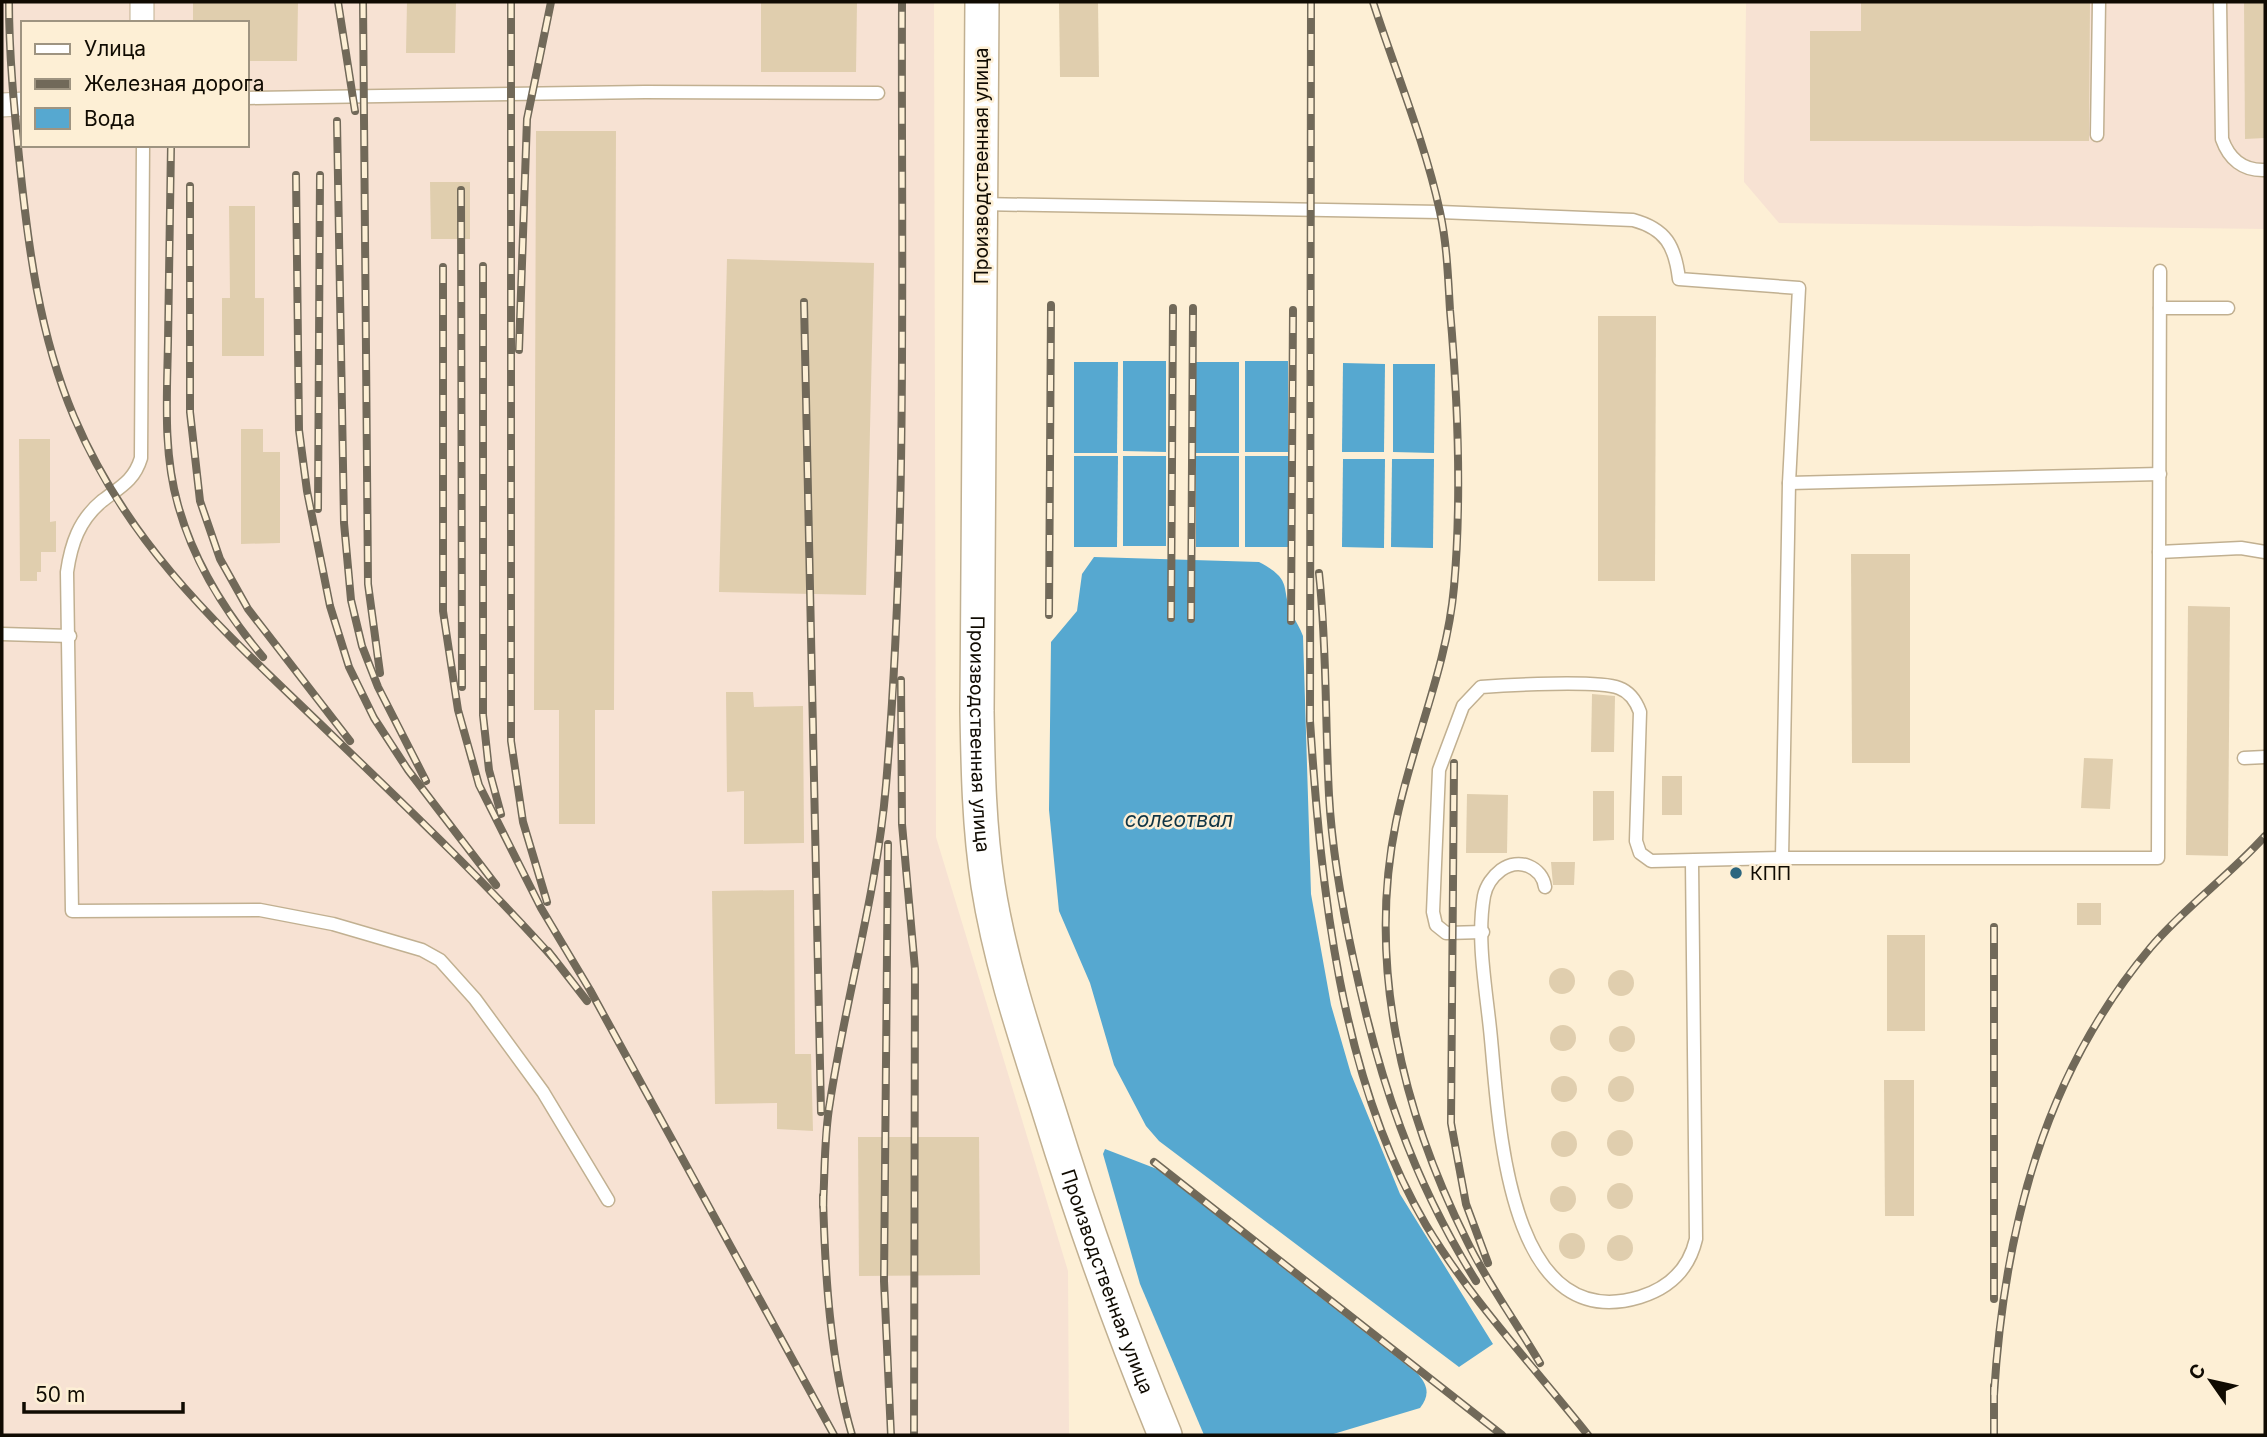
<svg xmlns="http://www.w3.org/2000/svg" width="2267" height="1437" font-family="Inter,sans-serif">
<style>
.industrial{fill:#f7e2d3;fill-rule:evenodd}
.water{fill:#56a8d0}
.building{fill:#e0ceae}
.lines{fill:none;stroke-linecap:round;stroke-linejoin:round}
.lane-casing{stroke:#c1b091;stroke-width:15}
.street-casing{stroke:#c1b091;stroke-width:25}
.secondary-casing{stroke:#c1b091;stroke-width:36}
.lane{stroke:#fff;stroke-width:12}
.street{stroke:#fff;stroke-width:23}
.secondary{stroke:#fff;stroke-width:33}
.rail-casing{stroke:#716959;stroke-width:8}
.rail{stroke:#fdefd5;stroke-width:5;stroke-dasharray:16;stroke-linecap:butt}
.poi-dot{fill:#2c667f;stroke:#fdefd5;stroke-width:2.5}
.labels{text-anchor:middle;dominant-baseline:central;stroke-width:5;stroke-linejoin:round;paint-order:stroke}
.street-label{font-size:19px;fill:#100b02;stroke:#fdefd5}
.poi-label{font-size:19px;fill:#100b02;stroke:#fdefd5;text-anchor:start}
.water-label{font-size:21px;font-style:italic;fill:#0f3546;stroke:#fdefd5}
</style>
<rect width="100%" height="100%" fill="#fdefd5"/>
<g class="industrial">
<path d="M2 2H934L936 837 1068 1271 1069 1435H2ZM23 23H247V145H23Z"/>
<polygon points="1746,2 2265,2 2265,229 1779,223 1744,182"/>
</g>
<g class="water">
<polygon points="1123,361 1166,361 1166,452 1123,451"/>
<rect x="1245" y="361" width="43" height="91"/>
<polygon points="1074,362 1118,362 1117,453 1074,453"/>
<rect x="1196" y="362" width="43" height="91"/>
<polygon points="1343,363 1385,364 1384,452 1342,452"/>
<polygon points="1393,364 1435,364 1434,453 1393,452"/>
<polygon points="1074,456 1118,456 1117,547 1074,547"/>
<rect x="1123" y="456" width="43" height="90"/>
<rect x="1196" y="456" width="43" height="91"/>
<rect x="1245" y="456" width="43" height="91"/>
<polygon points="1343,459 1385,459 1384,548 1342,547"/>
<polygon points="1392,459 1434,459 1433,548 1391,547"/>
<path d="M1094 557 1259 562C1295 581 1279 587 1293 616 1296 622 1300 628 1303 636L1311 894 1331 1005 1351 1074 1400 1194 1493 1344 1459 1367 1159 1141 1146 1126 1114 1065 1090 983 1059 911 1049 810 1051 642 1077 611 1082 574Z"/>
<path d="M1105 1149 1157 1169 1418 1374C1428 1386 1430 1395 1420 1408L1330 1435H1204L1140 1284 1103 1154Z"/>
</g>
<g class="building">
<polygon points="193,2 298,2 297,61 247,61 247,23 193,23"/>
<polygon points="407,2 456,2 455,53 406,53"/>
<polygon points="761,2 857,2 856,72 761,72"/>
<polygon points="1059,2 1098,2 1099,77 1060,77"/>
<polygon points="1861,2 2090,2 2089,141 1810,141 1810,31 1861,31"/>
<polygon points="2244,2 2265,2 2265,138 2245,139"/>
<polygon points="536,131 616,131 614,710 595,710 595,824 559,824 559,710 534,710"/>
<polygon points="430,182 470,182 470,239 431,239"/>
<polygon points="229,206 255,206 255,298 264,298 264,356 222,356 222,298 230,298"/>
<polygon points="727,259 874,263 866,595 719,592"/>
<polygon points="1598,316 1656,316 1655,581 1598,581"/>
<polygon points="241,429 263,429 263,452 280,452 280,543 241,544"/>
<polygon points="19,439 50,439 50,522 56,521 56,552 41,552 41,572 37,572 37,581 20,581"/>
<polygon points="1851,554 1910,554 1910,763 1852,763"/>
<polygon points="2188,606 2230,607 2228,856 2186,855"/>
<polygon points="726,692 753,692 754,707 803,706 804,843 744,844 744,791 727,792"/>
<polygon points="1592,694 1615,696 1614,752 1591,752"/>
<polygon points="2084,758 2113,759 2110,809 2081,808"/>
<rect x="1662" y="776" width="20" height="39"/>
<polygon points="1593,791 1614,791 1614,840 1593,841"/>
<polygon points="1467,794 1508,795 1507,853 1466,853"/>
<polygon points="1551,862 1575,862 1574,885 1553,885"/>
<polygon points="794,890 795,1054 811,1054 813,1131 777,1129 777,1103 715,1104 712,891"/>
<rect x="2077" y="903" width="24" height="22"/>
<rect x="1887" y="935" width="38" height="96"/>
<circle cx="1562" cy="981" r="13"/>
<circle cx="1621" cy="983" r="13"/>
<circle cx="1563" cy="1038" r="13"/>
<circle cx="1622" cy="1039" r="13"/>
<circle cx="1621" cy="1089" r="13"/>
<circle cx="1564" cy="1089" r="13"/>
<polygon points="1884,1080 1914,1080 1914,1216 1885,1216"/>
<circle cx="1620" cy="1143" r="13"/>
<circle cx="1564" cy="1144" r="13"/>
<polygon points="858,1137 979,1137 980,1275 859,1276"/>
<circle cx="1620" cy="1196" r="13"/>
<circle cx="1563" cy="1199" r="13"/>
<circle cx="1572" cy="1246" r="13"/>
<circle cx="1620" cy="1248" r="13"/>
</g>
<g class="lines">
<g class="lane-casing">
<g id="lane">
<path d="M2220 2 2222 139C2229 159 2243 171 2265 170"/>
<polyline points="247,98 645,92 878,93"/>
<polyline points="2097,135 2099,2"/>
<path d="M143 145 141 458C134 481 120 487 102 501 79 520 71 544 67 572L72 911 260 910 333 924 422 950 440 960 475 999 543 1092 608 1200"/>
<path d="M981 204 1440 212 1633 220C1666 229 1675 246 1679 279L1799 288 1789 483 1782 858"/>
<polyline points="2160,308 2228,308"/>
<polyline points="1789,483 2160,474"/>
<polyline points="2159,552 2241,548 2265,552"/>
<polyline points="2,634 70,636"/>
<polyline points="2244,758 2265,757"/>
<path d="M1545 887C1542 867 1519 857 1501 870 1493 876 1486 886 1484 896 1476 941 1487 994 1491 1039 1499 1122 1507 1337 1640 1297 1669 1288 1689 1269 1696 1239L1692 862"/>
<path d="M1483 932 1446 933 1436 925 1433 912 1439 770 1463 706 1481 687C1507 685 1598 680 1619 688 1630 692 1636 701 1640 712L1636 841 1640 853 1651 861 1782 858H2158L2160 271"/>
</g>
</g>
<g class="street-casing">
<g id="street">
<polyline points="142,2 142,23"/>
<polyline points="2,105 23,104"/>
</g>
</g>
<g class="secondary-casing">
<g id="secondary">
<path id="s1" d="M982 2 977 711C978 769 979 827 988 885 1000 962 1025 1036 1049 1111 1083 1221 1121 1328 1165 1435"/>
</g>
</g>
<use href="#lane" class="lane"/>
<use href="#street" class="street"/>
<use href="#secondary" class="secondary"/>
<g class="rail-casing">
<g id="rail">
<path d="M9 2C9 54 14 106 19 157 28 246 39 334 74 417 128 544 216 624 313 717 395 796 478 874 554 959"/>
<polyline points="338,2 355,111"/>
<polyline points="363,2 368,584 380,673"/>
<polyline points="511,2 511,741 523,822 547,902"/>
<path d="M1311 2 1310 721C1321 888 1340 1079 1426 1225 1471 1300 1534 1367 1588 1435"/>
<path d="M1373 2C1395 70 1425 142 1440 212 1447 244 1448 277 1450 310 1458 402 1462 496 1454 587 1447 668 1412 743 1396 822 1367 965 1402 1112 1467 1241 1488 1284 1516 1322 1540 1363"/>
<polyline points="337,121 344,523 351,600 362,646 378,687 426,781"/>
<path d="M171 145C170 211 169 276 168 342 167 396 163 453 178 505 194 563 225 612 263 657"/>
<polyline points="296,175 299,430 307,491 330,606 349,667 374,718 408,770 496,885"/>
<polyline points="190,186 190,412 200,501 220,559 248,609 350,741"/>
<polyline points="461,190 462,687"/>
<polyline points="483,266 483,715 489,770 501,814"/>
<polyline points="443,267 443,611 458,710 479,785 541,908 590,990 834,1435"/>
<polyline points="804,302 821,1112"/>
<polyline points="519,350 527,119 551,2"/>
<polyline points="318,509 320,175"/>
<path d="M1319 573C1327 647 1325 721 1329 795 1332 851 1342 907 1354 962 1379 1079 1412 1179 1476 1281"/>
<polyline points="1049,615 1051,305"/>
<polyline points="1171,618 1173,308"/>
<polyline points="1191,619 1193,308"/>
<polyline points="1291,621 1293,310"/>
<polyline points="901,680 902,824 915,969 914,1435"/>
<polyline points="1454,763 1451,1123 1466,1204 1488,1263"/>
<polyline points="888,844 884,1281 891,1435"/>
<polyline points="1994,927 1994,1299"/>
<polyline points="548,951 587,1001"/>
<polyline points="1154,1162 1502,1435"/>
<path d="M823 1196C825 1275 830 1360 852 1435"/>
<path d="M823 1206C825 1171 824 1136 830 1102 846 996 877 893 886 785 908 525 901 263 902 2"/>
<path d="M1994 1395C2004 1231 2043 1075 2151 947 2185 907 2229 876 2265 836"/>
<polyline points="1994,1435 1994,1386"/>
</g>
</g>
<use href="#rail" class="rail"/>
</g>
<circle class="poi-dot" cx="1736" cy="873" r="7"/>
<g class="labels">
<g class="street-label">
<text transform="translate(981 166) rotate(-90)">Производственная улица</text>
<text stroke="none"><textPath href="#s1" startOffset="732">Производственная улица</textPath></text>
<text stroke="none"><textPath href="#s1" startOffset="1298">Производственная улица</textPath></text>
</g>
<g class="poi-label">
<text x="1750" y="873">КПП</text>
</g>
<g class="water-label">
<text x="1179" y="819">солеотвал</text>
</g>
</g>
<rect width="2267" height="1437" fill="none" stroke="#100b02" stroke-width="7"/>
<rect x="21" y="21" width="228" height="126" fill="#fdefd5" stroke="#9e9481" stroke-width="2"/>
<rect x="35" y="44" width="35" height="10" fill="#ffffff" stroke="#9e9481" stroke-width="2"/>
<text x="84" y="56" font-size="21" fill="#100b02">Улица</text>
<rect x="35" y="79" width="35" height="10" fill="#716959" stroke="#9e9481" stroke-width="2"/>
<text x="84" y="91" font-size="21" fill="#100b02">Железная дорога</text>
<rect x="35" y="108" width="35" height="21" fill="#56a8d0" stroke="#9e9481" stroke-width="2"/>
<text x="84" y="126" font-size="21" fill="#100b02">Вода</text>
<g transform="translate(2211 1381) rotate(304)" stroke="#fdefd5" stroke-width="5" paint-order="stroke">
<path d="M0-5L12 26L0 18L-12 26Z" fill="#100b02"/>
<text y="-10" font-size="19" font-weight="bold" text-anchor="middle" fill="#100b02">С</text>
</g>
<path d="M24 1402v10h159v-10" fill="none" stroke="#100b02" stroke-width="3.5"/>
<text x="35" y="1402" font-size="21" fill="#100b02" stroke="#fdefd5" stroke-width="5" paint-order="stroke">50 m</text>
</svg>
